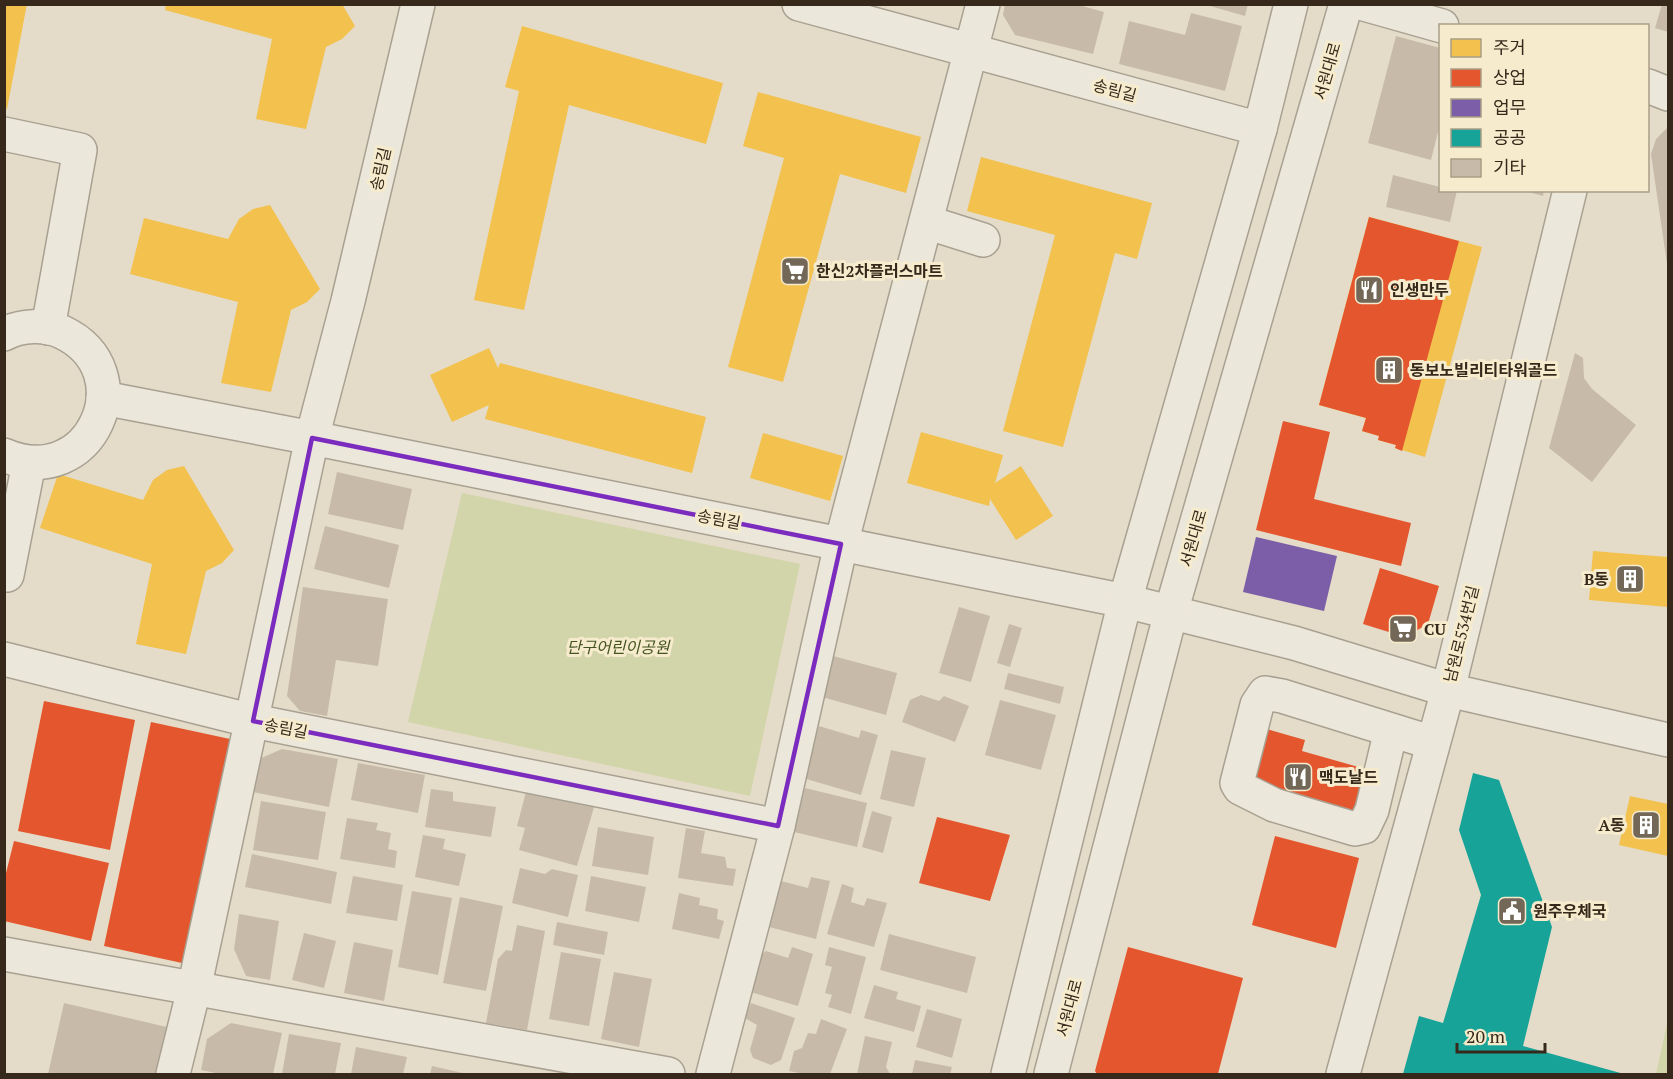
<svg xmlns="http://www.w3.org/2000/svg" width="1673" height="1079" font-family="'PT Serif','Noto Sans KR',serif">
<style>
.green{fill:#d2d4aa}
.homes{fill:#f2c14e}
.shops{fill:#e4572e}
.offices{fill:#7b5ea7}
.public{fill:#17a398}
.building{fill:#c7baa9}
.lines{fill:none;stroke-linecap:round;stroke-linejoin:round}
.minor-casing{stroke:#a8a192;stroke-width:36}
.minor{stroke:#ece7db;stroke-width:33}
.marked{fill:none;stroke:#7b2cbf;stroke-width:4.5;stroke-linejoin:round}
.labels{text-anchor:middle;dominant-baseline:central;stroke-width:6;stroke-linejoin:round;paint-order:stroke}
.street-label{font-size:16px;fill:#36291b;stroke:#f6eccd}
.poi-label{font-size:16px;font-weight:bold;fill:#36291b;stroke:#f6eccd;text-anchor:start}
.park-label{font-size:16px;font-style:italic;fill:#455321;stroke:#f6eccd}
</style>
<rect width="100%" height="100%" fill="#e4dcc8"/>
<g class="green">
<polygon points="462,493 800,564 750,796 408,722"/>
<polygon points="1668,1019 1668,1074 1656,1074"/>
</g>
<g class="homes">
<polygon points="4,4 27,4 7,109 4,108"/>
<polygon points="166,4 342,4 355,26 342,39 326,47 306,129 256,119 272,39 165,10"/>
<polygon points="522,26 723,83 706,144 569,105 524,310 474,300 519,91 505,87"/>
<polygon points="758,92 921,137 906,193 840,174 783,382 728,367 784,158 743,146"/>
<polygon points="981,157 1152,203 1137,259 1115,253 1063,447 1003,431 1055,235 967,211"/>
<polygon points="270,205 320,289 307,302 291,310 271,392 221,383 238,302 130,274 144,218 228,239 239,219 253,209"/>
<polygon points="1369,217 1482,247 1425,457 1395,448 1396,445 1378,440 1379,436 1362,431 1366,418 1319,405"/>
<polygon points="489,348 498,368 500,363 706,417 692,473 485,419 489,405 452,422 430,375"/>
<polygon points="921,432 1003,455 995,483 1021,466 1053,516 1016,540 990,499 989,506 907,483"/>
<polygon points="763,433 843,456 830,501 750,478"/>
<polygon points="184,466 234,550 222,563 206,571 186,654 136,644 152,564 40,528 58,474 143,500 153,480 167,470"/>
<polygon points="1593,551 1668,557 1668,607 1589,600"/>
<polygon points="1630,796 1668,804 1668,856 1619,845"/>
</g>
<g class="shops">
<polygon points="1369,217 1459,241 1402,451 1395,448 1396,445 1378,440 1379,436 1362,431 1366,418 1319,405"/>
<polygon points="1283,421 1330,432 1314,499 1411,523 1401,566 1256,530"/>
<polygon points="1380,568 1439,586 1428,624 1405,637 1363,624"/>
<polygon points="44,701 135,720 110,850 18,831"/>
<polygon points="151,722 230,739 182,963 104,946"/>
<polygon points="1263,728 1305,740 1302,751 1369,770 1359,806 1352,813 1247,786"/>
<polygon points="937,817 1010,835 990,901 919,883"/>
<polygon points="1275,836 1359,858 1336,948 1252,925"/>
<polygon points="14,841 109,863 91,941 4,921 4,881"/>
<polygon points="1128,947 1243,978 1218,1074 1097,1074 1095,1071"/>
</g>
<polygon class="offices" points="1256,537 1337,556 1324,611 1243,592"/>
<polygon class="public" points="1473,773 1499,780 1552,927 1523,1046 1624,1074 1403,1074 1419,1016 1443,1023 1481,895 1459,830"/>
<g class="building">
<polygon points="1005,4 1075,4 1104,12 1093,54 1015,35 1003,15"/>
<polygon points="1203,4 1248,4 1245,16"/>
<polygon points="1662,4 1668,4 1668,32 1655,28"/>
<polygon points="1191,13 1242,26 1225,91 1119,64 1129,21 1185,35"/>
<polygon points="1396,36 1440,48 1440,124 1431,160 1368,143"/>
<polygon points="1668,127 1668,264 1667,264 1651,154 1656,139"/>
<polygon points="1393,175 1440,187 1440,190 1457,190 1450,222 1386,207"/>
<polygon points="1522,190 1544,190 1543,196"/>
<polygon points="1575,353 1583,358 1584,378 1592,389 1636,425 1592,482 1549,448"/>
<polygon points="337,472 412,489 403,530 328,514"/>
<polygon points="325,526 399,545 389,588 314,569"/>
<polygon points="303,587 388,599 378,666 336,660 327,716 300,711 287,696"/>
<polygon points="959,607 990,616 971,682 939,673"/>
<polygon points="1009,624 1022,628 1010,667 997,663"/>
<polygon points="833,656 897,673 886,715 822,697"/>
<polygon points="1008,673 1064,687 1060,704 1004,689"/>
<polygon points="921,695 939,701 944,696 969,706 955,742 902,722 910,700"/>
<polygon points="1000,700 1056,715 1041,770 985,755"/>
<polygon points="819,726 859,738 861,730 878,735 861,795 803,778"/>
<polygon points="282,749 338,759 329,807 253,792 259,759"/>
<polygon points="891,750 926,758 914,807 880,799"/>
<polygon points="358,763 425,775 418,813 351,800"/>
<polygon points="527,788 594,807 577,866 519,850 525,828 517,826"/>
<polygon points="805,788 867,803 857,847 794,832"/>
<polygon points="431,789 453,792 453,801 496,807 491,837 425,827"/>
<polygon points="261,801 326,812 318,860 253,850"/>
<polygon points="872,811 892,817 883,853 862,847"/>
<polygon points="347,818 378,823 376,830 391,833 388,849 397,851 395,868 340,859"/>
<polygon points="598,827 654,837 648,875 592,866"/>
<polygon points="686,828 705,831 701,853 725,857 727,868 736,869 733,886 678,878"/>
<polygon points="423,835 445,839 443,849 466,854 459,886 415,877"/>
<polygon points="252,854 337,872 331,904 245,887"/>
<polygon points="520,868 545,874 552,869 578,875 568,917 512,903"/>
<polygon points="353,876 403,885 397,921 346,913"/>
<polygon points="591,876 646,887 639,922 585,911"/>
<polygon points="811,877 830,881 816,939 769,927 781,881 808,888"/>
<polygon points="842,884 854,888 851,902 864,906 867,898 887,903 874,947 827,934"/>
<polygon points="412,891 452,898 438,975 398,967"/>
<polygon points="679,893 700,898 699,905 718,909 717,919 724,921 719,939 672,929"/>
<polygon points="460,897 503,906 486,991 443,983"/>
<polygon points="239,914 279,921 270,980 246,976 234,949"/>
<polygon points="557,922 608,932 604,955 553,945"/>
<polygon points="517,925 545,931 527,1030 486,1023 498,959 506,950 512,951"/>
<polygon points="304,933 336,941 324,988 292,980"/>
<polygon points="889,934 976,957 967,993 880,970"/>
<polygon points="354,942 393,950 384,1001 344,993"/>
<polygon points="792,947 813,954 798,1006 747,991 756,958 766,951 788,958"/>
<polygon points="829,947 866,957 851,1014 828,1007 832,995 825,993 832,967 825,965"/>
<polygon points="561,952 601,959 589,1026 549,1019"/>
<polygon points="614,972 652,979 639,1047 601,1039"/>
<polygon points="874,985 898,992 896,999 921,1006 914,1032 864,1018"/>
<polygon points="64,1003 171,1028 161,1074 48,1074"/>
<polygon points="751,1003 795,1018 781,1060 771,1065 753,1058 750,1050 757,1025 745,1018"/>
<polygon points="927,1009 962,1019 952,1058 916,1047"/>
<polygon points="821,1019 847,1029 830,1074 804,1074 789,1071 794,1051 802,1048 808,1033 816,1034"/>
<polygon points="231,1023 282,1033 273,1074 220,1074 201,1070 207,1039"/>
<polygon points="289,1034 341,1043 335,1074 282,1074"/>
<polygon points="865,1036 892,1042 886,1067 890,1074 857,1074"/>
<polygon points="356,1047 407,1057 403,1074 351,1074"/>
<polygon points="915,1060 952,1067 950,1074 912,1074"/>
<polygon points="432,1066 467,1074 430,1074"/>
</g>
<g class="lines">
<g class="minor-casing">
<g id="minor">
<polyline points="799,4 1260,129"/>
<polyline points="1364,4 1442,26"/>
<polyline points="1648,86 1668,94"/>
<polyline points="4,134 80,150 48,328"/>
<polyline points="926,222 983,240"/>
<path d="M4 334C21 325 45 324 62 332 145 371 91 493 4 455"/>
<polyline points="103,398 312,438 1125,601 1294,643 1448,690 1668,740"/>
<polyline points="7,575 29,463"/>
<polyline points="4,659 253,721 778,826"/>
<polyline points="1391,730 1372,810 1364,827 1355,829 1274,805 1240,788 1237,783 1257,705 1265,693 1282,696 1433,743"/>
<polyline points="4,954 668,1074"/>
<polyline points="173,1074 194,989 312,438 348,301 418,4"/>
<polyline points="713,1074 778,826 841,544 983,4"/>
<polyline points="1008,1074 1125,601 1260,129 1291,4"/>
<polyline points="1051,1074 1171,612 1346,4"/>
<polyline points="1343,1074 1448,690 1570,190"/>
</g>
</g>
<use href="#minor" class="minor"/>
</g>
<path class="marked" d="M312 438 841 544 778 826 253 721Z"/>
<defs>
<g id="supermarket-square" transform="scale(1.5)"><rect x="-9" y="-9" width="18" height="18" rx="4" fill="#736858" stroke="#f6eccd"/><path d="M-6-5.5h2.5l.6 2H6L4.5 2H-2.5L-4.4-4H-6ZM-1.5 3.2a1.3 1.3 0 1 0 .1 0ZM3 3.2a1.3 1.3 0 1 0 .1 0Z" fill="#fff"/></g>
<g id="restaurant-square" transform="scale(1.5)"><rect x="-9" y="-9" width="18" height="18" rx="4" fill="#736858" stroke="#f6eccd"/><path d="M-5-6h1v4h1v-4h1v4h1v-4h1v5L-1.5 .5V6h-2V.5L-5-1ZM5-6V6H3V1.5H1.5Q1.5-4 5-6Z" fill="#fff"/></g>
<g id="building-square" transform="scale(1.5)"><rect x="-9" y="-9" width="18" height="18" rx="4" fill="#736858" stroke="#f6eccd"/><path d="M-4-6H4V6H1V3H-1V6H-4ZM-2.5-4.3h1.7v1.8h-1.7ZM.8-4.3h1.7v1.8H.8ZM-2.5-1h1.7V.8h-1.7ZM.8-1h1.7V.8H.8Z" fill="#fff"/></g>
<g id="civic-square" transform="scale(1.5)"><rect x="-9" y="-9" width="18" height="18" rx="4" fill="#736858" stroke="#f6eccd"/><path d="M-.6-6.5H3V-4.5H.6V-3L4-1V1h2V6H-6V1h2V-1L-.6-3ZM-1.2 2.5V6h2.4V2.5Z" fill="#fff"/></g>
</defs>
<g fill-rule="evenodd">
<use href="#supermarket-square" x="795" y="271"/>
<use href="#restaurant-square" x="1369" y="290"/>
<use href="#building-square" x="1389" y="370"/>
<use href="#building-square" x="1630" y="579"/>
<use href="#supermarket-square" x="1403" y="629"/>
<use href="#restaurant-square" x="1298" y="777"/>
<use href="#building-square" x="1646" y="825"/>
<use href="#civic-square" x="1512" y="911"/>
</g>
<g class="labels">
<g class="street-label">
<text transform="translate(1327 71) rotate(-74)">서원대로</text>
<text transform="translate(1115 90) rotate(15)">송림길</text>
<text transform="translate(380 169) rotate(-77)">송림길</text>
<text transform="translate(719 519) rotate(11)">송림길</text>
<text transform="translate(1193 538) rotate(-74)">서원대로</text>
<text transform="translate(1461 634) rotate(-76)">남원로534번길</text>
<text transform="translate(286 728) rotate(11)">송림길</text>
<text transform="translate(1069 1008) rotate(-75)">서원대로</text>
</g>
<g class="poi-label">
<text x="816" y="271">한신2차플러스마트</text>
<text x="1390" y="290">인생만두</text>
<text x="1410" y="370">동보노빌리티타워골드</text>
<text x="1609" y="579" text-anchor="end">B동</text>
<text x="1424" y="629">CU</text>
<text x="1319" y="777">맥도날드</text>
<text x="1625" y="825" text-anchor="end">A동</text>
<text x="1533" y="911">원주우체국</text>
</g>
<g class="park-label">
<text x="618" y="647">단구어린이공원</text>
</g>
</g>
<rect width="1673" height="1079" fill="none" stroke="#36291b" stroke-width="12"/>
<rect x="1439" y="24" width="210" height="168" fill="#f6eccd" stroke="#a99e86" stroke-width="1.5"/>
<rect x="1451" y="39" width="30" height="18" fill="#f2c14e" stroke="#a99e86" stroke-width="1.5"/>
<text x="1493" y="54" font-size="18" fill="#36291b">주거</text>
<rect x="1451" y="69" width="30" height="18" fill="#e4572e" stroke="#a99e86" stroke-width="1.5"/>
<text x="1493" y="84" font-size="18" fill="#36291b">상업</text>
<rect x="1451" y="99" width="30" height="18" fill="#7b5ea7" stroke="#a99e86" stroke-width="1.5"/>
<text x="1493" y="114" font-size="18" fill="#36291b">업무</text>
<rect x="1451" y="129" width="30" height="18" fill="#17a398" stroke="#a99e86" stroke-width="1.5"/>
<text x="1493" y="144" font-size="18" fill="#36291b">공공</text>
<rect x="1451" y="159" width="30" height="18" fill="#c7baa9" stroke="#a99e86" stroke-width="1.5"/>
<text x="1493" y="174" font-size="18" fill="#36291b">기타</text>
<path d="M1457 1043v9h88v-9" fill="none" stroke="#36291b" stroke-width="3"/>
<text x="1466" y="1043" font-size="18" fill="#36291b" stroke="#f6eccd" stroke-width="4.5" paint-order="stroke">20 m</text>
</svg>
